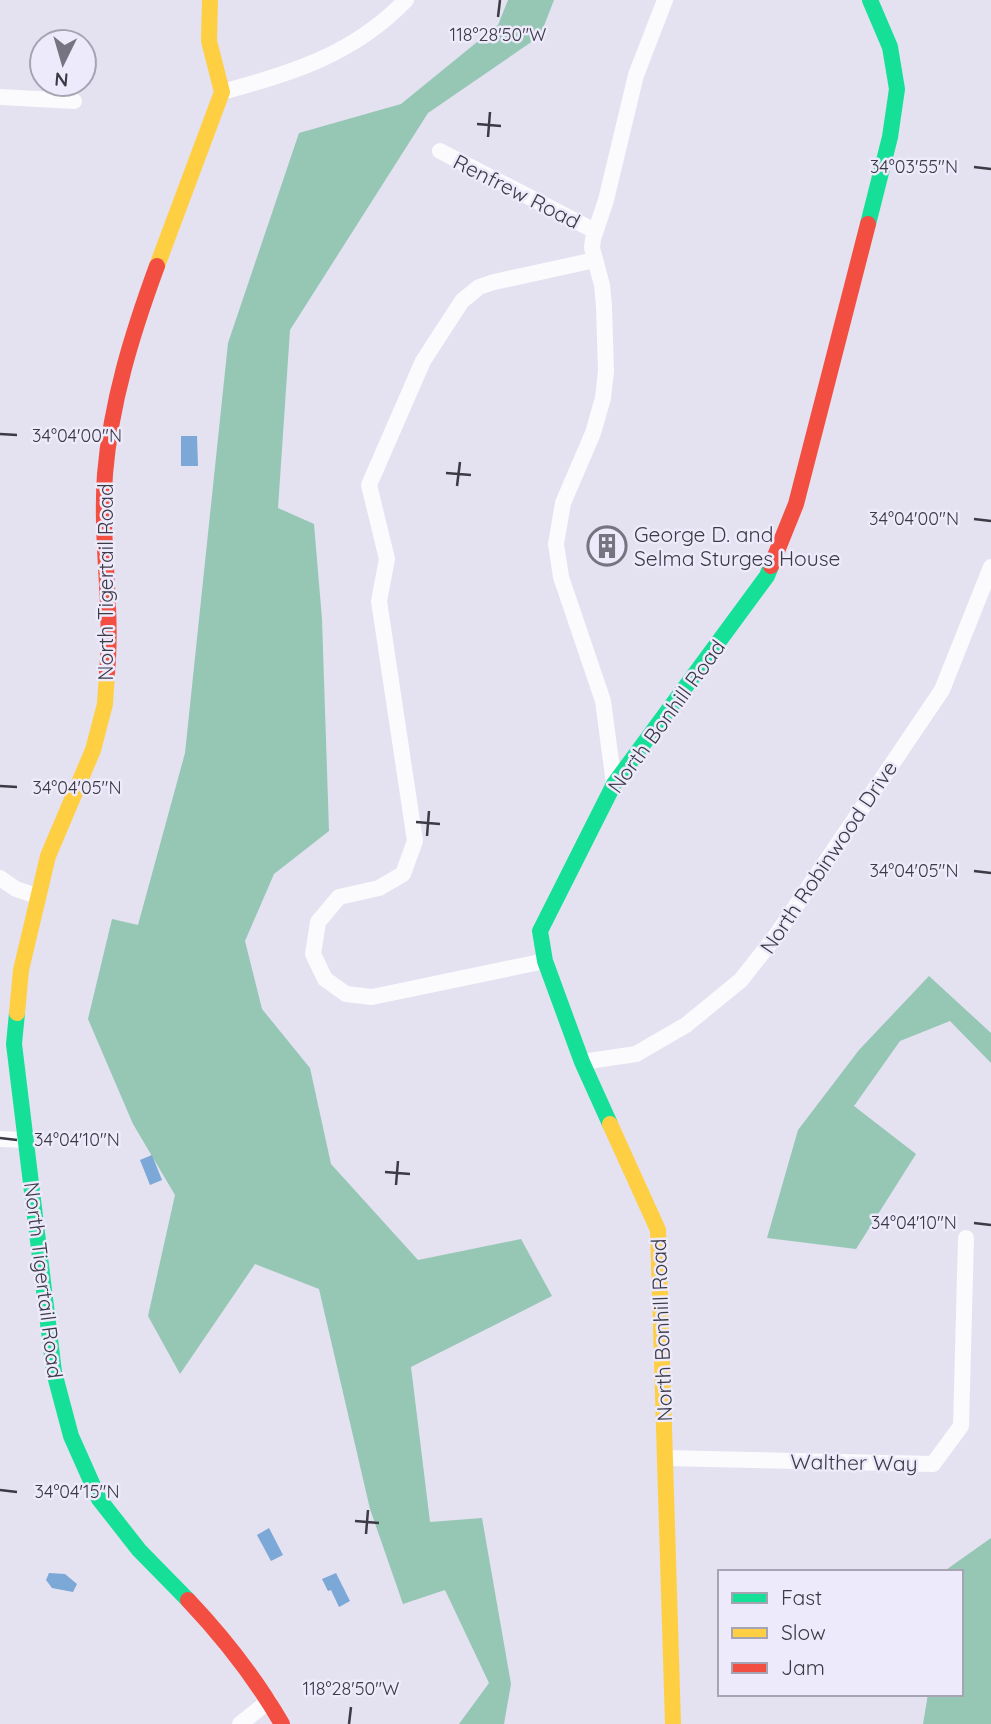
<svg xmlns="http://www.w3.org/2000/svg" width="991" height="1724" font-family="Quicksand,sans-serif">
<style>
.forest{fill:#95c7b4}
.water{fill:#7ba8d6}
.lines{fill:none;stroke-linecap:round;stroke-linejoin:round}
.street{stroke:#fbfafd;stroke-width:16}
.fast{stroke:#16e098;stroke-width:16}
.slow{stroke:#ffcf43;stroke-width:16}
.jam{stroke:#f24e42;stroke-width:16}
.ticks{fill:none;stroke:#3c3a45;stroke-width:2.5}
.labels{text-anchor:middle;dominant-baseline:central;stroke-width:5;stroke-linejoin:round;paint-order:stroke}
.street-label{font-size:21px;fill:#3c3a45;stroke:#edeafb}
.poi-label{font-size:21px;fill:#3c3a45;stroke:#edeafb;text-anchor:start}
.ticks-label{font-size:18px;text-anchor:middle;fill:#3c3a45;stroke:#edeafb;stroke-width:5;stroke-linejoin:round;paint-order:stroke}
</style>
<rect width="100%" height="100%" fill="#e4e1f1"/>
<g class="forest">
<polygon points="508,0 554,0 540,36 428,113 290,330 278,508 314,524 322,619 329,831 274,874 245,941 262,1009 310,1068 331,1164 418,1260 521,1239 552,1296 411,1367 430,1522 482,1518 511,1684 504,1724 459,1724 489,1683 445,1590 403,1604 370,1509 319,1289 255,1264 180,1374 148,1316 175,1195 133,1124 88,1019 112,919 138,925 185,753 228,343 299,133 401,104 498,25"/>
<polygon points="929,976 991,1033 991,1063 950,1021 900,1041 854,1106 916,1154 856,1249 767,1238 798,1130 859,1050"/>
<polygon points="991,1538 991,1724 923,1724 928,1694 961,1694 961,1572 943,1572"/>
</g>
<g class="water">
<polygon points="181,436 197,436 198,466 181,466"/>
<polygon points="152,1155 162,1180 150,1185 140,1160"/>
<polygon points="269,1528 283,1555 271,1561 257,1535"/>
<polygon points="49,1573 65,1574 77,1584 73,1592 52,1588 46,1580"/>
<polygon points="336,1573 350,1601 339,1607 331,1590 328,1591 322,1579"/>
</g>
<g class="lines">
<g class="street">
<path d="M222 92C293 73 354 54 406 0"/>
<polyline points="0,97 74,101"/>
<polyline points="440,151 595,231"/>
<polyline points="614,784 603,701 561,577 556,544 563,503 593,433 603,398 606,371 604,306 602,285 592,248 593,239 606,200 636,75 665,0"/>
<polyline points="0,878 16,889 37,896"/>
<polyline points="545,961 372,997 346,994 325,979 313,954 318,922 339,897 379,888 403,874 415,841 379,601 387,559 369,485 423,361 462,301 479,287 494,282 595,260"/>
<polyline points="582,1062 636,1054 686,1025 741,980 777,934 942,690 991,567"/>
<polyline points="0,1139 26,1140"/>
<polyline points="666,1458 933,1464 961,1426 966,1238"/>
<polyline points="240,1724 269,1701"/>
</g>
<g class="fast">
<polyline points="868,224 890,137 897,89 890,47 870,0"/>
<polyline points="17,1013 14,1044 54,1372 71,1436 99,1499 139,1550 188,1600"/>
<polyline points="610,1124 582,1062 545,961 540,931 614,784 767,576 771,566"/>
</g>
<g class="slow">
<polyline points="157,266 222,92 209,41 210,0"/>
<polyline points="17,1013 21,970 48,856 93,750 105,704 107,673"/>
<polyline points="610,1124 658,1230 673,1724"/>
</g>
<g class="jam">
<polyline points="771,566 796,504 868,224"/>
<path d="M107 673C113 607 100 541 105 474 111 402 132 334 157 266"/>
<path d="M188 1600C224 1638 256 1679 282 1724"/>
</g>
</g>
<path class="ticks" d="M498 17 500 0M477 124 501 126M488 137 490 112M974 167 991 169M0 434 17 435M446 473 471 475M457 486 460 462M974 519 991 521M0 786 17 787M416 822 440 824M427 836 429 811M974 871 991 873M0 1138 17 1140M385 1172 410 1174M396 1185 398 1161M974 1223 991 1225M0 1490 17 1492M355 1521 379 1523M366 1534 368 1510M349 1724 351 1707"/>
<defs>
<g id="building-ring" transform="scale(2.0125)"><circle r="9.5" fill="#edeafb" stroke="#777481" stroke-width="1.5"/><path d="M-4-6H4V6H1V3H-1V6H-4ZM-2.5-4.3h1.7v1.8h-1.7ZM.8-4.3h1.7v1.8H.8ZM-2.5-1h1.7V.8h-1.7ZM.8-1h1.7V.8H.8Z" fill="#777481"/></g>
</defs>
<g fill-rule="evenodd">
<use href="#building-ring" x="607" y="546"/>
</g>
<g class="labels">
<g class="street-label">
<text transform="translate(517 191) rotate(27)">Renfrew Road</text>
<text transform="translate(105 582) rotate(-90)">North Tigertail Road</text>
<text transform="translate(666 716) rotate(-54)">North Bonhill Road</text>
<text transform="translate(828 857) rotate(-56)">North Robinwood Drive</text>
<text transform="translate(44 1280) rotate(83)">North Tigertail Road</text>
<text transform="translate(661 1330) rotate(-92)">North Bonhill Road</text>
<text transform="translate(854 1462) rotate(1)">Walther Way</text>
</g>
<g class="poi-label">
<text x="634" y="534">George D. and<tspan x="634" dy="24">Selma Sturges House</tspan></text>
</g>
</g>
<g class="ticks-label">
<text x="498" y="41">118°28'50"W</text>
<text x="914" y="173">34°03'55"N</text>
<text x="77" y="442">34°04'00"N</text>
<text x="914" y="525">34°04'00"N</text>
<text x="77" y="794">34°04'05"N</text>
<text x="914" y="877">34°04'05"N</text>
<text x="77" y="1146">34°04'10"N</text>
<text x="914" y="1229">34°04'10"N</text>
<text x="77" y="1498">34°04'15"N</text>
<text x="351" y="1695">118°28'50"W</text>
</g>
<rect x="718" y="1570" width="245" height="126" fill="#edeafb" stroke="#a6a4b2" stroke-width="2"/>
<rect x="732" y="1593" width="35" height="10" fill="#16e098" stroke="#a6a4b2" stroke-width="2"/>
<text x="781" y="1605" font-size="21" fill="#3c3a45">Fast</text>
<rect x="732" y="1628" width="35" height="10" fill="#ffcf43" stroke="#a6a4b2" stroke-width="2"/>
<text x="781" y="1640" font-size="21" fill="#3c3a45">Slow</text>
<rect x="732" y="1663" width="35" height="10" fill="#f24e42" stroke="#a6a4b2" stroke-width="2"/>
<text x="781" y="1675" font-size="21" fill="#3c3a45">Jam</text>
<g transform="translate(63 63) rotate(185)"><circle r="33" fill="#edeafb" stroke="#a6a4b2" stroke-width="2"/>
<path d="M0-5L12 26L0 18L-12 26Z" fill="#777481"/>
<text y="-10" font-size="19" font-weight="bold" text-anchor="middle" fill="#3c3a45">N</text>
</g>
</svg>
